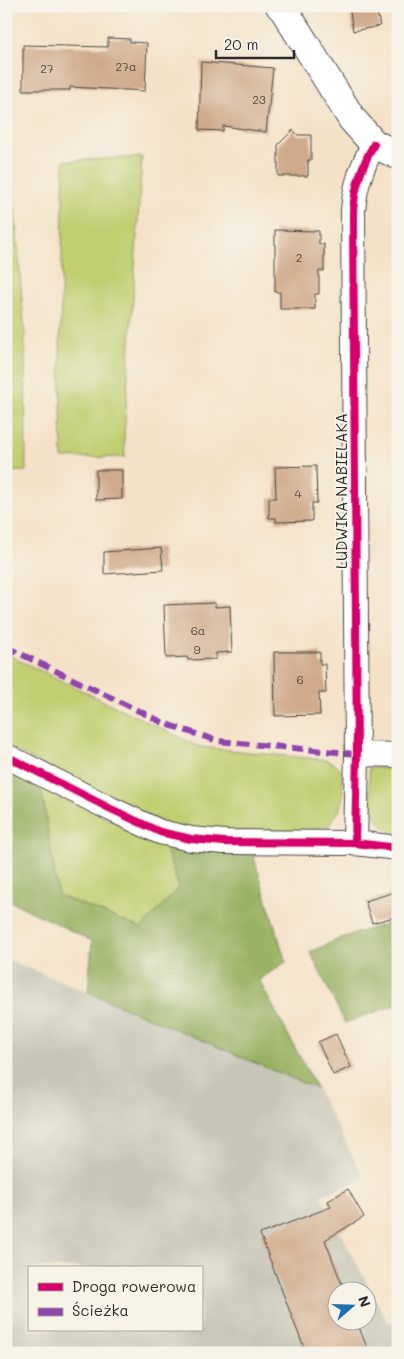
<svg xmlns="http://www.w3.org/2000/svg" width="404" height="1359" font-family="Mali,sans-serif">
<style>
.industrial{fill:#c7c5b8;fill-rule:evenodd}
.green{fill:#c0ce70;stroke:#767c4e}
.forest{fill:#98b162;stroke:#626e46}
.building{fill:#cfa989}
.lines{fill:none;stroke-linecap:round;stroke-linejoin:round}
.minor-casing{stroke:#494643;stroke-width:26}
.tertiary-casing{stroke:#494643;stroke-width:30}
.minor{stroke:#fff;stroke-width:24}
.tertiary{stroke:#fff;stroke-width:28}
.quiet{stroke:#8e44ad;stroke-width:6;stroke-dasharray:12 6;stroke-linecap:butt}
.cycleway-casing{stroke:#f7f3e8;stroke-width:11}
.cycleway{stroke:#d6006c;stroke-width:8}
.labels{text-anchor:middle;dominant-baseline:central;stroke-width:4;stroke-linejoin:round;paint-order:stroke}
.number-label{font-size:12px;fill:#544a42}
.street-label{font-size:15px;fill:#2b2b2b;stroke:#f7f3e8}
</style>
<rect width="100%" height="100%" fill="#f7f3e8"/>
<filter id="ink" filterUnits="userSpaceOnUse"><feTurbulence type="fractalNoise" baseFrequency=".02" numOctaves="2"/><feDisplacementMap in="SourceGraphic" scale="10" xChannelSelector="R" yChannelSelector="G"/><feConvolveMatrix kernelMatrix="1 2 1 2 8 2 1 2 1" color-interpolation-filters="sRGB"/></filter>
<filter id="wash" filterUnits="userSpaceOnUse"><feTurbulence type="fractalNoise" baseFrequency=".0096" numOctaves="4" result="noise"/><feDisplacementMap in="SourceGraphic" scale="20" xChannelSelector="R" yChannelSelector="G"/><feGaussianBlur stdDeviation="1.12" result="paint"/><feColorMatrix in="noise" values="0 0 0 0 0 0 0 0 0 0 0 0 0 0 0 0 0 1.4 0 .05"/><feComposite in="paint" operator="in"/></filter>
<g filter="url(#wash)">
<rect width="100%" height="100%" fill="#f4e2c8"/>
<path class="industrial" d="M6 959 183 1031 317 1089 364 1178 321 1196 388 1323 396 1320 398 1325V1353H6ZM29 1268H201V1330H29ZM336 1292H366V1322H336Z"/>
<g class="green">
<polygon points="142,157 124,438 125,457 62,458 60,340 64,161"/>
<polygon points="6,186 13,186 25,336 26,471 6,472"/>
<polygon points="6,654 200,747 327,760 338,766 342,775 343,795 339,811 328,826 307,831 201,831 173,826 104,797 6,746"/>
<path d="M369 768H398V837C366 818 370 801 369 768Z"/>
<polygon points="41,787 165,846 179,888 141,929 58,895"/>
</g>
<g class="forest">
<polygon points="6,770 41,787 58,895 141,928 179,888 165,846 253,855 286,962 259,980 317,1089 88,992 92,941 6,899"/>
<polygon points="398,920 398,1004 345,1023 310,952 341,938"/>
</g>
<g id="blocks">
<g class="building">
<polygon points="349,6 376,6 380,26 353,31"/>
<polygon points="108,38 130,39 130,42 147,43 145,91 70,87 70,90 23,90 23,45 108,47"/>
<polygon points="201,62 273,68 266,132 223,126 223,131 199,130"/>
<polygon points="293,130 298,135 311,135 311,160 308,160 308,176 278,176 278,145"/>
<polygon points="275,230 319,231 319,244 324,244 324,271 319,271 319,294 315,294 315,309 280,309 280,292 275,292"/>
<polygon points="316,466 317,503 312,503 312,521 276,522 276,518 269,518 269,498 276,498 275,467"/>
<polygon points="96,470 122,470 122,499 96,500"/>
<polygon points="161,548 163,570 104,574 104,552"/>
<polygon points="215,603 215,607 230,606 232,652 216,653 216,659 188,660 187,657 166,658 164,605"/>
<polygon points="274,652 320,652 320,664 325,664 326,693 319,693 320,715 275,716"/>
<polygon points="398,891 398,916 372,923 365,901"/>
<polygon points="336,1034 351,1067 333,1075 318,1042"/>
<polygon points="348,1189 364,1217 325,1240 345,1292 336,1292 336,1322 357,1322 369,1353 306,1353 260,1234 331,1207 328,1201"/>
</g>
</g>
</g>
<g filter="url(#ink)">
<use href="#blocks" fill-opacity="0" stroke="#494643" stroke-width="1"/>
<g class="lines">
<g class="minor-casing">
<g id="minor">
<polyline points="357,754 398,755"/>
<polyline points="6,756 111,809 160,832 191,839 224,842 355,843 398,848"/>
<path d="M355 843 357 754 353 211C355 185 362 166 374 144"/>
</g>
</g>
<g class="tertiary-casing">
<polyline id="tertiary" points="280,6 284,10 352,119 374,144 398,155"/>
</g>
<use href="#minor" class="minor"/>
<use href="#tertiary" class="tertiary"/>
<polyline class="quiet" points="6,647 166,724 218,741 357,754"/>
<g class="cycleway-casing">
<g id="cycleway">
<polyline points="6,756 111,809 160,832 191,839 224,842 355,843 398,848"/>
<path d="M355 843 357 754 353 211C355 185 362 166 374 144"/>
</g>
</g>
<use href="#cycleway" class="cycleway"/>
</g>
</g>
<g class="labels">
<g class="number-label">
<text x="126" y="66">27a</text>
<text x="47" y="68">27</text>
<text x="259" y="99">23</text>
<text x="299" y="257">2</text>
<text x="298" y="493">4</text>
<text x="198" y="630">6a</text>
<text x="197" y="649">9</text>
<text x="300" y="679">6</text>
</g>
<g class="street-label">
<text transform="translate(341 491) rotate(-90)">LUDWIKA NABIELAKA</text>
</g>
</g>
<rect width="404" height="1359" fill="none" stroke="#f7f3e8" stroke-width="25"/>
<rect x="28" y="1266" width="175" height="65" fill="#f7f3e8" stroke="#a5a39c"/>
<rect x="38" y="1283" width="25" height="8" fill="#d6006c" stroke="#a5a39c"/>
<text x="72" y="1292" font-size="15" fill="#2b2b2b">Droga rowerowa</text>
<rect x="38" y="1308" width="25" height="8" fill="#8e44ad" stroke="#a5a39c"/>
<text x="72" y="1316" font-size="15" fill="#2b2b2b">Ścieżka</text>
<g transform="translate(352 1306) rotate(70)"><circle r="24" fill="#f7f3e8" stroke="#a5a39c"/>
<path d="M0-4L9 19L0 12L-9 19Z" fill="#1f6fb2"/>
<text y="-8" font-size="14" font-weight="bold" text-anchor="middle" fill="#2b2b2b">N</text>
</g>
<path d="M216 50v8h78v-8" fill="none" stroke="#2b2b2b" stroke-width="2.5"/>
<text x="224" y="50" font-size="15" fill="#2b2b2b" stroke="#f7f3e8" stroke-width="4" paint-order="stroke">20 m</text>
</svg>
